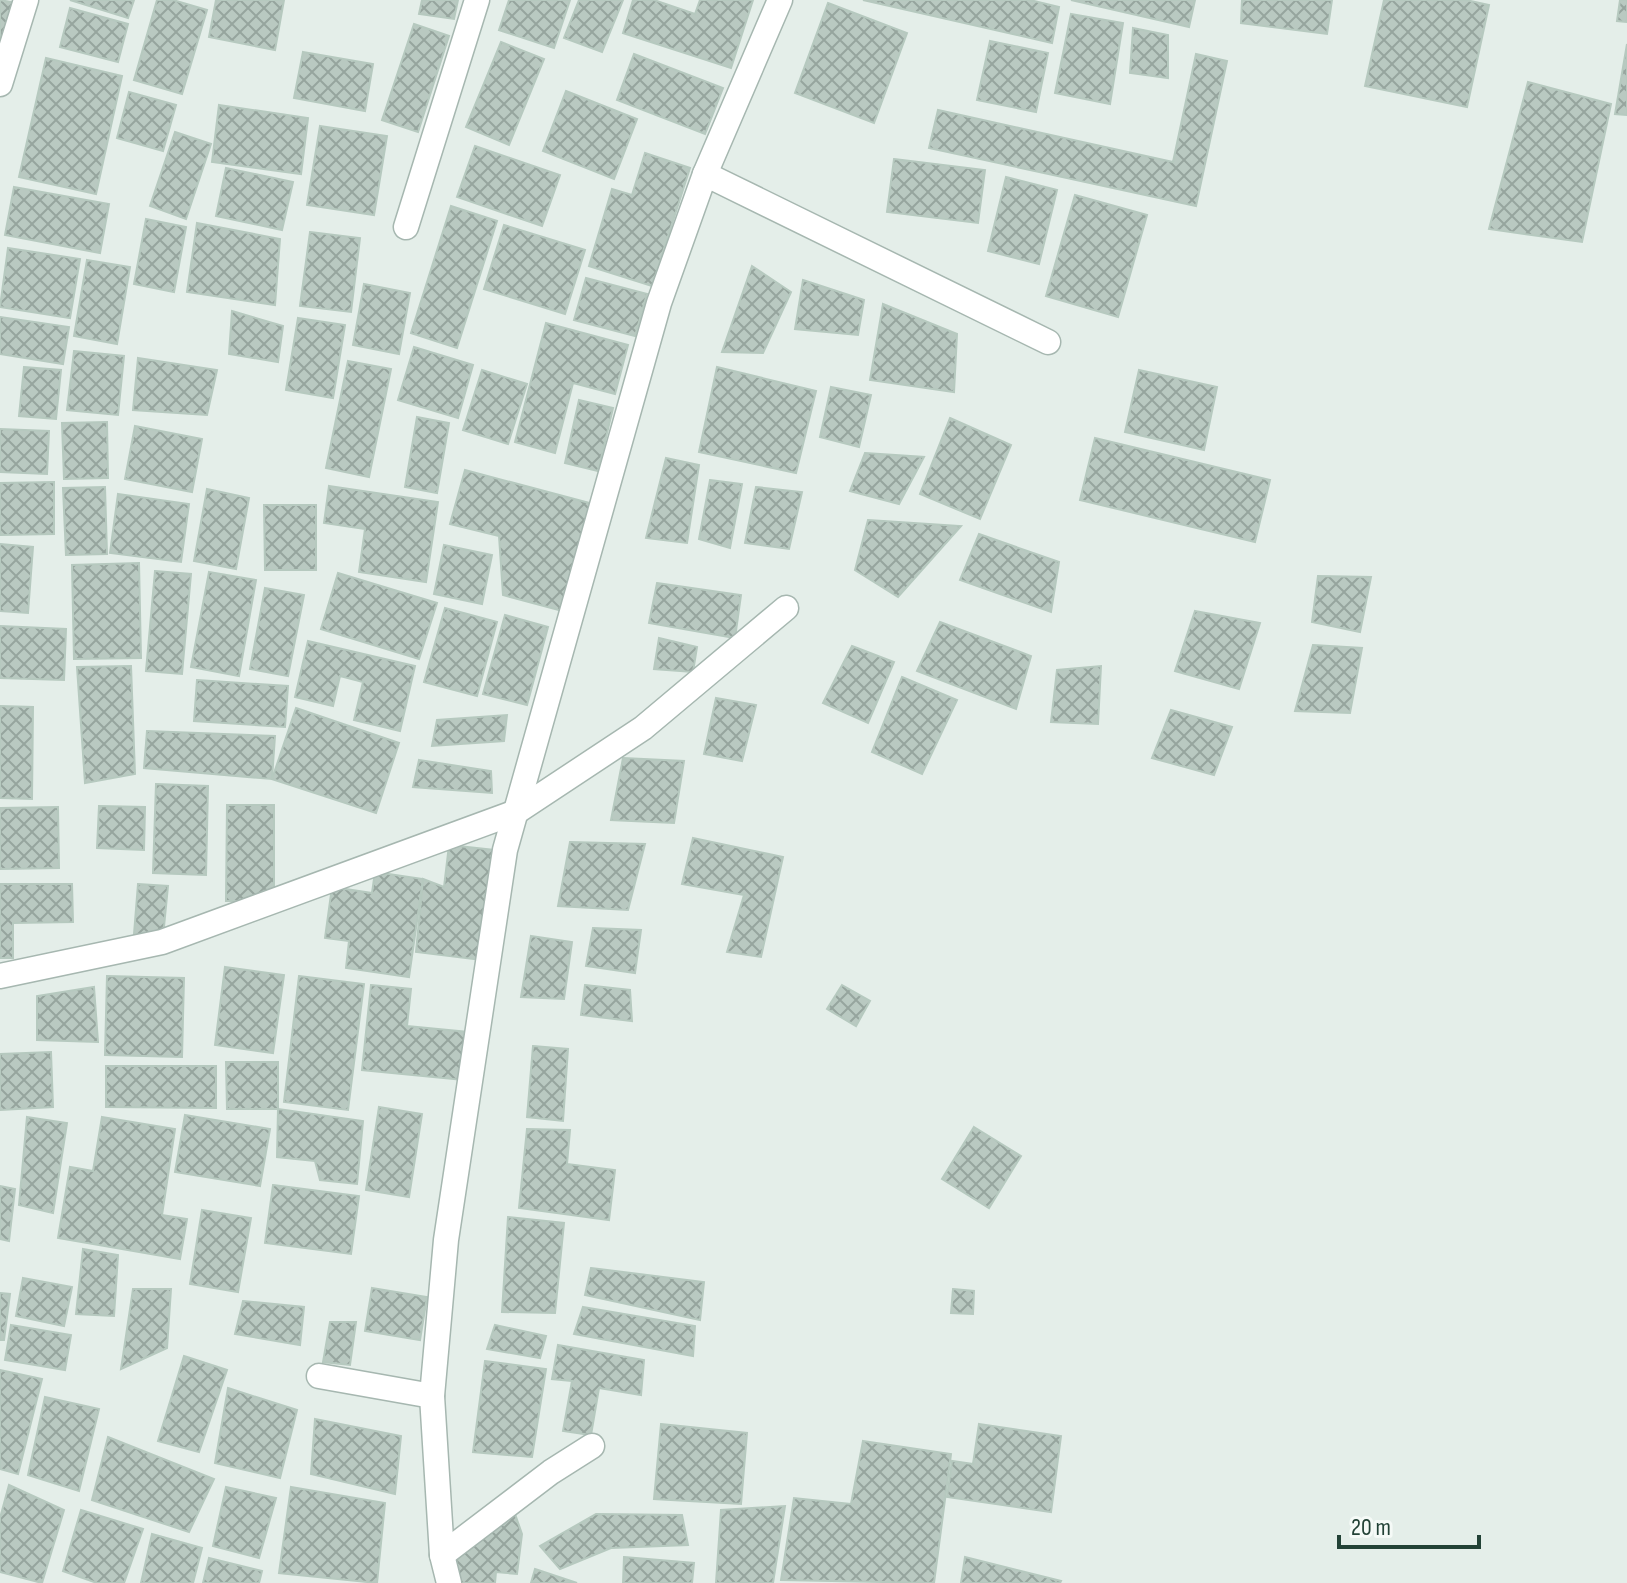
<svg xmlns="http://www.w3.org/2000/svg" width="1627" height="1583" font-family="'Sofia Sans Condensed',sans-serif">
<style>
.building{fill:url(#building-cross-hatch);stroke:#b6c9bf;stroke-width:2}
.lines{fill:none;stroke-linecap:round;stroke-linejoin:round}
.minor-casing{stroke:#a6b7b0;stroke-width:27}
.minor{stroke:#fff;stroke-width:24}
</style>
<defs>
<pattern id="building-cross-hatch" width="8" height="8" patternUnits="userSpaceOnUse" patternTransform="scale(2)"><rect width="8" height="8" fill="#b9c9c1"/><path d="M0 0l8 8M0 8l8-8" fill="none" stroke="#96a59e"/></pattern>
</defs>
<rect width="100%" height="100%" fill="#e4eee9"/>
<g class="building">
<polygon points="0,0 16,3 0,66"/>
<polygon points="70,0 134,0 128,18"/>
<polygon points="157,0 173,0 207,10 182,94 134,80"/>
<polygon points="216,0 284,0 275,50 209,37"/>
<polygon points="422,0 458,0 454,19 419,14"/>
<polygon points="509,0 570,0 554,48 499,30"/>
<polygon points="579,0 623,0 602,52 564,38"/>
<polygon points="633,0 654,0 695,14 700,0 753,0 731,68 623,33"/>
<polygon points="863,0 1030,0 1059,7 1052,43"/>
<polygon points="1071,0 1195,0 1189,27"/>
<polygon points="1242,0 1332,0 1327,34 1241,23"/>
<polygon points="1384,0 1466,0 1489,5 1467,107 1365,86"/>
<polygon points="1620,0 1627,0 1627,22 1617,21"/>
<polygon points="828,3 907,33 874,123 795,93"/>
<polygon points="70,8 128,24 118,62 60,47"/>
<polygon points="1071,14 1123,23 1110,104 1055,93"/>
<polygon points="414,24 449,36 418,132 382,120"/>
<polygon points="1133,28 1168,35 1168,78 1130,73"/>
<polygon points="990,41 1048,53 1036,112 977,100"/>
<polygon points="501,42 544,59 509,145 466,127"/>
<polygon points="1627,44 1627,115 1615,114"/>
<polygon points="303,52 373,64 365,111 294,98"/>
<polygon points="634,54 723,88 705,134 617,100"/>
<polygon points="1196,54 1227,61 1196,206 929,148 938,110 1173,162"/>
<polygon points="46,58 122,76 96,194 19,177"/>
<polygon points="1528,82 1611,104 1582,242 1489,229"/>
<polygon points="566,91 637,119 614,179 543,151"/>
<polygon points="129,92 176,105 163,151 117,138"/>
<polygon points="219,105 308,118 301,174 212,162"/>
<polygon points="320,126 387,136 374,215 307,205"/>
<polygon points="175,132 211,144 186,219 150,206"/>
<polygon points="475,146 560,175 542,226 457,197"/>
<polygon points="645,153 690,168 652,286 589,266 612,189 632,195"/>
<polygon points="894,159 985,170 978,223 887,212"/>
<polygon points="226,168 293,182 282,230 216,216"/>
<polygon points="1006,177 1057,190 1039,264 988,251"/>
<polygon points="14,187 109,204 100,253 5,235"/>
<polygon points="1075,195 1147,215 1118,317 1046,296"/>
<polygon points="451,206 497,221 457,348 411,333"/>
<polygon points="146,219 186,227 174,292 134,284"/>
<polygon points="197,223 280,239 275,305 187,292"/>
<polygon points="504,225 585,250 565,314 484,289"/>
<polygon points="310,232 360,238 351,312 300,306"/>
<polygon points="8,248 80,259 70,318 0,307"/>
<polygon points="87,260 130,267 117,344 74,336"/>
<polygon points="752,266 791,292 763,353 722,352"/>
<polygon points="586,278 647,294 635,336 574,320"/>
<polygon points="803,280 864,300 858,335 795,329"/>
<polygon points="364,284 410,293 399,354 353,345"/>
<polygon points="883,304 957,334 954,392 870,380"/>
<polygon points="232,311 283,326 278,362 229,354"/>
<polygon points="0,317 69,327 63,364 0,354"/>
<polygon points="298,318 345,325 333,398 286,390"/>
<polygon points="546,323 628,345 615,394 573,383 555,453 515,442"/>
<polygon points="414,347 473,365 458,418 398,400"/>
<polygon points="74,351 124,356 118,415 67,410"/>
<polygon points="138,358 217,370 207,415 133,410"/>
<polygon points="348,361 391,369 369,477 326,468"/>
<polygon points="24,367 61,370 56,419 19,416"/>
<polygon points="717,367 816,391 796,473 699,452"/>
<polygon points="482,370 527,384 508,444 463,430"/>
<polygon points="1139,370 1217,387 1204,450 1125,432"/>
<polygon points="831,387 871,395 859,447 820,437"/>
<polygon points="579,400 613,408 598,471 565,463"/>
<polygon points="417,417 449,423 437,493 405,487"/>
<polygon points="950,418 1011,445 980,519 920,494"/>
<polygon points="107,422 108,478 64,479 62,423"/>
<polygon points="135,426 202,439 192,492 125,479"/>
<polygon points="0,429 49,431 47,474 0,472"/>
<polygon points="1095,438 1270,480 1255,542 1080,500"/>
<polygon points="865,453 924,457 899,504 850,491"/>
<polygon points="666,458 699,465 687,543 646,538"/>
<polygon points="465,470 597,505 570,613 503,595 499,536 450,524"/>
<polygon points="710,480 742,484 730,548 699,539"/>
<polygon points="54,482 54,534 0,535 0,483"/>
<polygon points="329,486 438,502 426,582 359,572 365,529 324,523"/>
<polygon points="105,487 107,554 66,555 63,488"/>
<polygon points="756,487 802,492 789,549 745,543"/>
<polygon points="207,489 249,498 236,569 194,561"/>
<polygon points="118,494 189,504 181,562 110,553"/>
<polygon points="264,505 316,505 316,570 265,570"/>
<polygon points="868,520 961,526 898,597 855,570"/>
<polygon points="979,534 1059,562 1051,612 960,580"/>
<polygon points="0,544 33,547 28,613 0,611"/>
<polygon points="444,545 492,555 482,604 434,594"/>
<polygon points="139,563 141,658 74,659 72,565"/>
<polygon points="155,571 191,574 182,674 146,671"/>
<polygon points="209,572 256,580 239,676 191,667"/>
<polygon points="338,573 437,603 419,659 321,629"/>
<polygon points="1318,576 1371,577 1360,632 1312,622"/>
<polygon points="657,583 741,595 735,638 649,623"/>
<polygon points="265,588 304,595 288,676 250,669"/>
<polygon points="445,608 497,622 477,696 424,682"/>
<polygon points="1195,611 1260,623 1239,689 1175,671"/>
<polygon points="505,615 548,627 527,705 483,694"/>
<polygon points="940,622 1031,656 1016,709 917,671"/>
<polygon points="0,626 66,629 64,680 0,678"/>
<polygon points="659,638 697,647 693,672 654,669"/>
<polygon points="308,641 415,666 400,731 354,720 363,682 340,676 333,706 295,697"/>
<polygon points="1313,645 1362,648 1350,713 1295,711"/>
<polygon points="852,646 894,662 868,723 823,703"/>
<polygon points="131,666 135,774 85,783 77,667"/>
<polygon points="1101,666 1098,724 1051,722 1057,670"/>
<polygon points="902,677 957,700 922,774 872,752"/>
<polygon points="197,680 288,686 285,727 194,721"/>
<polygon points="716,698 756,705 742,761 704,754"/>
<polygon points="0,706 33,707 32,799 0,798"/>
<polygon points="296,708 399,743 376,813 272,779"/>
<polygon points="1171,710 1232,727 1214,775 1152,758"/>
<polygon points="507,715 504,741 432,746 437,720"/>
<polygon points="147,731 275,736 272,779 144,768"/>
<polygon points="623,758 684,761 674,823 611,820"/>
<polygon points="419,760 491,771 492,793 413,787"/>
<polygon points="156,784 208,786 206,875 153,873"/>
<polygon points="227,805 274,805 274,901 226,901"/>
<polygon points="99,806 145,807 144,850 97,848"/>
<polygon points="58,807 59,868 0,869 0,808"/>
<polygon points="693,838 783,857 761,957 727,952 744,895 682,884"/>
<polygon points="570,842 645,844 628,910 558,906"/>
<polygon points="449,845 494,850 481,960 416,952 423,879 444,887"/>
<polygon points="375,872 423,879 409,977 346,968 349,941 325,938 332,887 372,893"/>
<polygon points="0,884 72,884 73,922 13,923 13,958 0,958"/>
<polygon points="138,884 168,886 163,937 134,934"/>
<polygon points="593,928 641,930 635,973 586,966"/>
<polygon points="531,936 572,942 564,999 521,997"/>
<polygon points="225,967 284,975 273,1053 215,1045"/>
<polygon points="107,976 184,978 182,1057 105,1055"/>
<polygon points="299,976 364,984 348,1110 284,1102"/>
<polygon points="371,985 411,989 407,1026 468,1032 463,1080 362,1070"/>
<polygon points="585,985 630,990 632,1021 581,1015"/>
<polygon points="842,985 870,1001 856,1026 827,1009"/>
<polygon points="94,987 98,1042 37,1040 37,996"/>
<polygon points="533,1046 568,1049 563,1121 527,1117"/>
<polygon points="51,1052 53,1107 0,1110 0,1054"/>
<polygon points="226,1062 278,1062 278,1109 227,1109"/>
<polygon points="106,1066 216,1066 216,1108 106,1107"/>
<polygon points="379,1107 422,1114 409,1197 366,1190"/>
<polygon points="278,1109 363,1121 357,1184 320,1180 315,1161 277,1157"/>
<polygon points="185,1115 270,1129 260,1186 175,1172"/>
<polygon points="27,1117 67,1123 53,1213 19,1205"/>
<polygon points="102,1117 175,1129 162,1215 187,1219 180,1259 58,1238 70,1167 93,1171"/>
<polygon points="974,1127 1021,1156 989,1208 942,1179"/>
<polygon points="527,1129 570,1130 567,1164 615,1170 609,1220 519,1208"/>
<polygon points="273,1185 359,1196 351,1254 265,1243"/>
<polygon points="0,1186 15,1189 9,1241 0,1239"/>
<polygon points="202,1210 251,1218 238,1292 190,1284"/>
<polygon points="508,1217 564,1223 555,1313 502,1312"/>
<polygon points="83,1249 118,1255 114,1316 76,1314"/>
<polygon points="591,1268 704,1282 700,1320 585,1295"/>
<polygon points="23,1278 72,1287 64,1326 16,1316"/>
<polygon points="372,1288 427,1297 420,1340 365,1331"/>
<polygon points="133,1289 171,1289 167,1348 121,1369"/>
<polygon points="953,1289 974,1291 973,1314 951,1313"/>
<polygon points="0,1293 10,1294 4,1340 0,1340"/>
<polygon points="243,1301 304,1307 300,1345 235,1334"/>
<polygon points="583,1307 695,1326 693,1356 574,1334"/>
<polygon points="330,1322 356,1322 350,1365 323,1362"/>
<polygon points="11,1325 71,1335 65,1370 5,1360"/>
<polygon points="495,1325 546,1336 540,1358 487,1349"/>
<polygon points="558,1345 644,1360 641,1395 599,1388 591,1435 563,1431 572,1381 552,1379"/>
<polygon points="184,1356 227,1370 199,1452 158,1441"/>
<polygon points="485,1361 546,1369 532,1457 473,1452"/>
<polygon points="0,1370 42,1379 18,1474 0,1469"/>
<polygon points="228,1388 297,1410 280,1478 215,1463"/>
<polygon points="45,1397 99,1409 79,1491 28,1475"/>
<polygon points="315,1419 401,1436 395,1494 311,1474"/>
<polygon points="661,1424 747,1433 741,1504 654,1499"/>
<polygon points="979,1424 1061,1436 1051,1512 947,1497 952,1461 973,1464"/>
<polygon points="108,1437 214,1479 189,1532 92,1500"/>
<polygon points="863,1441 951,1454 934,1583 781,1580 794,1498 851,1504"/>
<polygon points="9,1485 64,1510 42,1583 0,1572 0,1518"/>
<polygon points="226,1487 276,1498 259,1558 213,1546"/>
<polygon points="291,1487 385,1503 377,1583 279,1573"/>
<polygon points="785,1506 773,1583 716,1583 721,1510"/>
<polygon points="81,1510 143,1529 124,1583 97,1583 63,1571"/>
<polygon points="515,1514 522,1534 517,1574 496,1572 495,1583 460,1583 456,1559"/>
<polygon points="596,1514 682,1515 688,1545 611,1548 560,1569 540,1546"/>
<polygon points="152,1534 202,1548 193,1583 141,1583"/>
<polygon points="624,1557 694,1563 692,1583 623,1583"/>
<polygon points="965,1557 1061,1581 1060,1583 961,1583"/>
<polygon points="209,1558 262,1571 259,1583 203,1583"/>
<polygon points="535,1569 577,1583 531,1583"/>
</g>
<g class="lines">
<g class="minor-casing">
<g id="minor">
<polyline points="0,84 26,0"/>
<polyline points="705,174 1048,342"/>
<polyline points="406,227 477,0"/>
<polyline points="0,976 162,942 516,812 643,728 786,608"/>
<polyline points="319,1376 432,1396"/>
<polyline points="442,1555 551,1472 592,1446"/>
<polyline points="449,1583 442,1555 432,1396 446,1240 505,850 659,303 705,174 780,0"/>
</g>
</g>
<use href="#minor" class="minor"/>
</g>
<path d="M1339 1535v12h140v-12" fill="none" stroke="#224236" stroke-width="4"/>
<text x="1351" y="1535" font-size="24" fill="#224236" stroke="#f5faf7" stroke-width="6" paint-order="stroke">20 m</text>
</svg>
